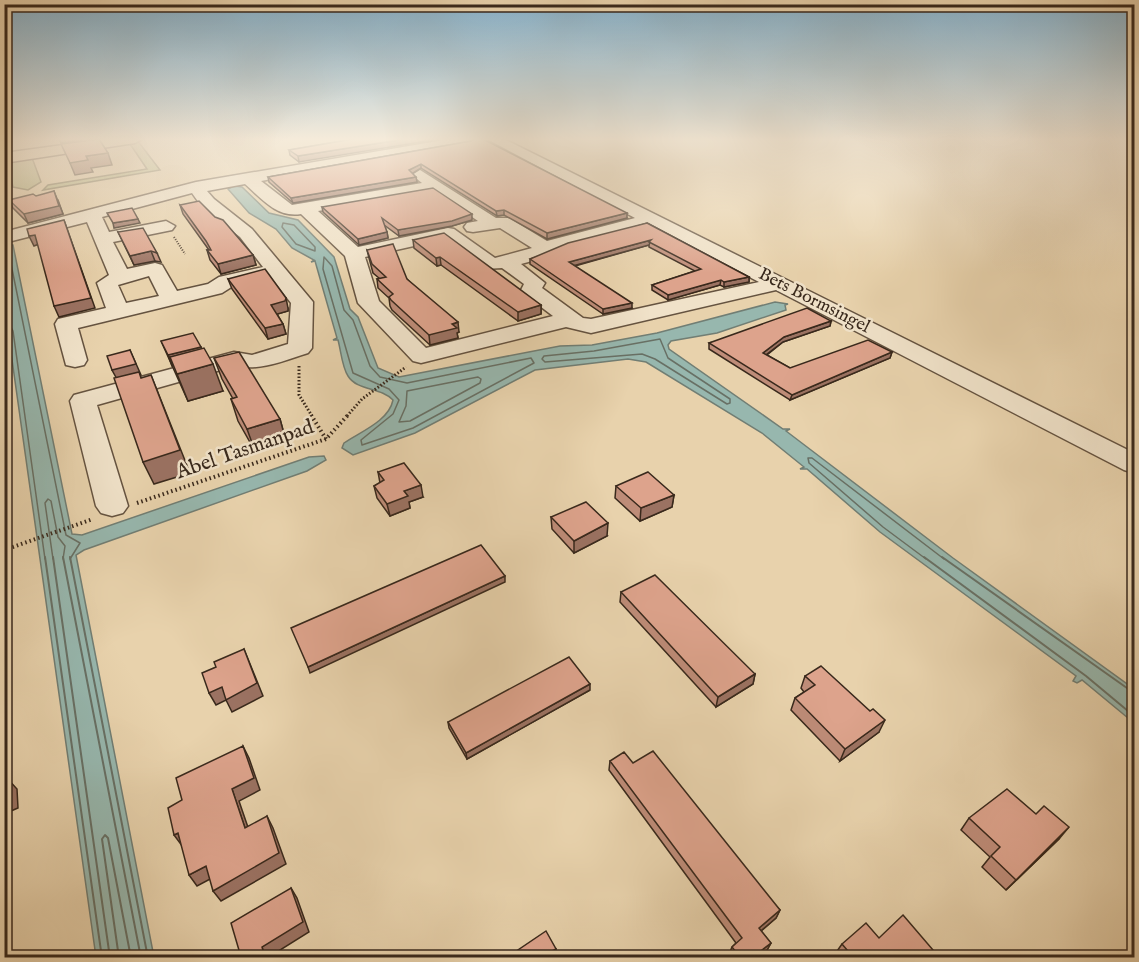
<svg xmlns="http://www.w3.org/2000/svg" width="1139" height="962" font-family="'IM FELL English',serif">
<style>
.green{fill:#b9bb87;stroke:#797252;stroke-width:1.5}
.water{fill:#97b7ae;stroke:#717e74;stroke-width:1.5}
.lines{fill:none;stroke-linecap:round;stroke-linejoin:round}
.shore-far1{stroke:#687065;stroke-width:1.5}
.shore{stroke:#687065;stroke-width:2}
.minor-casing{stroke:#655340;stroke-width:3}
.major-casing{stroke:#39291c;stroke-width:3}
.path-far2{stroke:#39291c;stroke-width:2;stroke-dasharray:1 1.5;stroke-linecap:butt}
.path-far1{stroke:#39291c;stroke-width:3;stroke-dasharray:1.5 2;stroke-linecap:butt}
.path{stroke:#39291c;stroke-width:4;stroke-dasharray:1.5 3;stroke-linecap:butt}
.minor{fill:#f0e2c9;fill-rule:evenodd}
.major{fill:#e8d2ac;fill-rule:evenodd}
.wall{fill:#be8c78;stroke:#39291c;stroke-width:1.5}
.shaded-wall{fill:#9b7262;stroke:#39291c;stroke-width:1.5}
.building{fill:#dda38c;stroke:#39291c;stroke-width:1.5}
.labels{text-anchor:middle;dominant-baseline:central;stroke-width:5;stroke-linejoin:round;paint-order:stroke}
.far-street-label{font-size:18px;fill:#39291c;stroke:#f0e2c9}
.street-label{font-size:21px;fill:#39291c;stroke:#f0e2c9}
</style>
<rect width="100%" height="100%" fill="#e8d2ac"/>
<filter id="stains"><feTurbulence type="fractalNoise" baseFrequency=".00333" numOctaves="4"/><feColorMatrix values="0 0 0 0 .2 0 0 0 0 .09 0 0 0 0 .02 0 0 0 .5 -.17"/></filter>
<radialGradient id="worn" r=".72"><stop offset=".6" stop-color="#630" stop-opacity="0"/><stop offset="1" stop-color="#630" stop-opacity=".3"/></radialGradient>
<g class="green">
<polygon points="137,140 160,170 43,190 48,185 147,169 128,141"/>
<polygon points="31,155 41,182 28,190 13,187 7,159"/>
</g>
<g class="water">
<path d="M234 186 242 187 269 213 298 220 334 257 350 309 358 317 378 368 399 377 560 346 592 345 657 333 775 302 788 304 785 305 786 310 717 333 671 341 668 345 669 349 783 429H790L786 431 953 558 1134 689V723L1082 680 1077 683 1073 681 1076 676 880 532 807 469H800L804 467 762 433 646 362 628 359 535 370 415 433 353 455 342 448 344 443C360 432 389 421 393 400 381 387 357 391 348 376 342 367 341 351 338 340H333L337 338 315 261 311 262 314 260 292 248 276 229 249 213 228 189Z"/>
<polygon points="4,245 13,245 72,534 82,535 309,457 324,456 326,460 307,471 84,550 76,555 154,957 96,957 5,310"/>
</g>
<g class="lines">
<g class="shore-far1">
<polygon points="283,223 294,225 315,247 315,251 296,244 282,227"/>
<polyline points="4,251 9,254 66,535 80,543 70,559"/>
<polygon points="324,257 332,266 344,310 353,320 370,366 380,377 407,383 531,358 534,363 413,428 362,445 361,440 393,414 399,400 389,389 353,373 323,269"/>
<polyline points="4,324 10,325 13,331 45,559"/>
<polygon points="660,339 668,358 730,399 730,403 727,404 655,359 642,354 545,362 542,359 544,356 594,351"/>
<polygon points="478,377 481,379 480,383 410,421 399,422 406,406 407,391"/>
<polyline points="53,559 45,503 48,499 51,501 58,537 65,546 63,559"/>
<polyline points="926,559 883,527 809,463 808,458 812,458 944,559"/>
</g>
<g class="shore">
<polyline points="45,557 102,958"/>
<polyline points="53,557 110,958"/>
<polyline points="63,557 141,958"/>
<polyline points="70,557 148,958"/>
<polyline points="924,557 1086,676 1134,716"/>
<polyline points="942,557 1134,693"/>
<polyline points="119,958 102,839 105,835 108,838 131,958"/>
</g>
<g class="minor-casing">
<path id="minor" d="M450 139H478L471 143 261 181 292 205 422 183 412 175 420 170 496 218H509L547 241 635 218 487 139H504L1134 453V473L1124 470 776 290 591 333 566 327 421 363 413 361 358 303 345 256 301 214C277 218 262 199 245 184L207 191 214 199 252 229 313 302 312 348 308 353C283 361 261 371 235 366L97 405 128 506 123 513 112 516 101 513 96 506 70 401 74 395 234 352 252 355 288 344 291 303 271 277 233 286 222 293 78 328 87 360 84 365 75 367 66 365 55 324 58 319 106 308 97 283 109 275 87 222 4 243V232L196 182ZM434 191 478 221 467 223 464 227 467 231 473 232 500 228 532 248 495 258 454 229 448 228 358 247 318 211ZM192 193 202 207 240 237 263 267 219 277 208 284 177 291 162 265 155 263 127 269 113 242 172 230 175 226 166 221 109 232 102 217ZM649 225 759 282 591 319 583 318 542 288 545 283 521 264 543 258 567 246ZM445 239 485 269 502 268 524 284 521 290 524 294 553 316 426 348 379 301 365 257ZM149 276 159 296 126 303 118 285Z"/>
</g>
<g class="major-casing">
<polygon id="major" points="107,139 142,139 135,143 4,163 4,153"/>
</g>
<polyline class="path-far2" points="174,237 185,254"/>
<g class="path-far1">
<polyline points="299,366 299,395 312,416"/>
<polyline points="347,416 362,399 406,367"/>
</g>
<g class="path">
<polyline points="311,415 326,439"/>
<polyline points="137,503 326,439 348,415"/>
<polyline points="4,550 93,519"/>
</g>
<use href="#minor" class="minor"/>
<use href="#major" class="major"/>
</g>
<g class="wall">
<polygon points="353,139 299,162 290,155 289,150"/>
<polygon points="471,141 627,218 547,239 504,215 497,216 421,168 412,173 417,182 293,203 269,182 268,177"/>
<polygon points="36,196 58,200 63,214 28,223 13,208 9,200"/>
<polygon points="180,205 253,255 256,265 221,274 210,260 207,250 209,250 183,214"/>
<polygon points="322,207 472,220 452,226 399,236 384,225 387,232 388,238 359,245 323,212"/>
<polygon points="647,223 749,277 749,282 724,287 720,285 668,300 652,290 652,285 695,271 649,247 649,245 575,266 632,308 603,314 530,264 530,259"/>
<polygon points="118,232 157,253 161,262 155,261 134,265"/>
<polygon points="413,240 541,305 541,314 518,321 441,265 437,266 414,248"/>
<polygon points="367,250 407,279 459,332 457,333 458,338 430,345 392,310 390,306 389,298 378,288 377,279 379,278 373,273 369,258"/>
<polygon points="228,279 288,308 288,311 277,314 283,324 286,334 268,339 232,289"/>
<polygon points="831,321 830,326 783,342 767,355 790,368 892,352 890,358 790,400 709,349 709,343"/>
<polygon points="161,341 223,391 188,401"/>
<polygon points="214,358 280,419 286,441 255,451 238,421 231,399 233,399 222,379"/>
<polygon points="378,472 423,497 409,502 410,508 390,516 377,498 374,486 380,483"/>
<polygon points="616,486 674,495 672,507 640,521 615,498"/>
<polygon points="551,517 607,536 574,553 552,529"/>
<polygon points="621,592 755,674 753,684 716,707 620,602"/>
<polygon points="805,676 870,711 879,732 840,761 791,710 795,698 804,692 801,688"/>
<polygon points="590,690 467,759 449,728 448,722"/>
<polygon points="610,761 633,763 780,910 776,918 761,931 771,943 767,950 759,957 732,957 729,954 732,947 736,943 609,770"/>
<polygon points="969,818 1059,839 1006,890 982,867 990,857 961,830"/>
<polygon points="879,938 939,957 838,957 835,954 842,944"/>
</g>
<g class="shaded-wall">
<polygon points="59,139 94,139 61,143"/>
<polygon points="405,139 439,139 299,162 298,156"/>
<polygon points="108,153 112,165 91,168 93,172 75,175 70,163 86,156"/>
<polygon points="421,164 421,168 410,175 409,170"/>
<polygon points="416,177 417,182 293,203 291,198"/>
<polygon points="54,191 63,214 28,223 24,214"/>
<polygon points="504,210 504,215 497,216 496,211"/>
<polygon points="627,213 627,218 547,239 547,233"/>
<polygon points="472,214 472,220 452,226 399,236 398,230"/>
<polygon points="138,219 140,223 114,228 113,223"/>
<polygon points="64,220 95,308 59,317 54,306"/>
<polygon points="387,232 388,238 359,245 358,239"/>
<polygon points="35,235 39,244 34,246 29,236"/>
<polygon points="651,240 649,245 569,267 569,262"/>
<polygon points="151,251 155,261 134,265 130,256"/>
<polygon points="253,255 256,265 221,274 218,264"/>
<polygon points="440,257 441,265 437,266 436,258"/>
<polygon points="749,277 749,282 724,287 724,282"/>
<polygon points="721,280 720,285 668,300 668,295"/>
<polygon points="286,298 288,308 288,311 274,315 271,305"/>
<polygon points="632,303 632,308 603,314 603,309"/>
<polygon points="541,305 541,314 518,321 518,312"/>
<polygon points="831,321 830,326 783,342 762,358 763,353 784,337"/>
<polygon points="458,322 459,332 457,333 458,338 430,345 429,335"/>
<polygon points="283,324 286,334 268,339 265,328"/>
<polygon points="201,347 205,358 170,357 173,366 172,366 168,355"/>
<polygon points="130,350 141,375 118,381 112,370"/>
<polygon points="892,352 890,358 790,400 792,395"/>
<polygon points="213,364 223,391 188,401 177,374"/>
<polygon points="151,375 190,473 154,484 143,462"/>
<polygon points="280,419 286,441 255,451 247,429"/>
<polygon points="421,485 423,497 409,502 410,508 390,516 387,504 404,491"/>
<polygon points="674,495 672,507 640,521 641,508"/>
<polygon points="608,523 607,536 574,553 574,541"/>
<polygon points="505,576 505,582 310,673 308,667"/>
<polygon points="244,649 263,696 232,712 226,700 216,705 209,693"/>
<polygon points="755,674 753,684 716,707 718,697"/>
<polygon points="590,684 590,690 467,759 466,753"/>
<polygon points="885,720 879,732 840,761 845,749"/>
<polygon points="243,746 249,758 260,790 239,801 252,839 245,828 232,789"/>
<polygon points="6,777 17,789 18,808 4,814"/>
<polygon points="267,816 273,828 286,864 221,901 213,891"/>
<polygon points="1069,827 1059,839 1006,890"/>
<polygon points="178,833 183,847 174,835"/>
<polygon points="206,866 214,877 197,886 189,875"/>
<polygon points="291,888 297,898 309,932 269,957 265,957 262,947"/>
<polygon points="780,910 776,918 756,935 759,928"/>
<polygon points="771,943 767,950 759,957 753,957"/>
<polygon points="556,949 556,957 550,957 550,952"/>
</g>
<g class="building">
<polygon points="99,139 108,153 86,156 88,160 70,163 61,144"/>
<polygon points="353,139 405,139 298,156 289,150"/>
<polygon points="475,139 483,139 627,213 547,233 504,210 496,211 421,164 409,170 416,177 291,198 268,177 471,141"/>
<polygon points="433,188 472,214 452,221 398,230 382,218 387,232 358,239 322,207"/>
<polygon points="54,191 59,206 24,214 9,200 33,194 36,196"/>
<polygon points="199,201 215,217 223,220 253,255 218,264 207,250 211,250 206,241 180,205"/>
<polygon points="132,208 138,219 113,223 107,213"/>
<polygon points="64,220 91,298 54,306 35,235 29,236 27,229"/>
<polygon points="647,223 749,277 724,282 721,280 668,295 652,285 701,269 649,242 651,240 569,262 632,303 603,309 530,259 568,243"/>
<polygon points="143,228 157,253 151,251 130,256 118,232"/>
<polygon points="444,233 541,305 518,312 440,257 436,258 413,240"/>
<polygon points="393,244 407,279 458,322 452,324 457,328 429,335 391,300 389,297 393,294 377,279 386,277 372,264 367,250"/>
<polygon points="265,269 286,298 285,301 271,305 283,324 265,328 228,279"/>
<polygon points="807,308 831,321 784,337 763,353 790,368 868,340 892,352 792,395 709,343"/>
<polygon points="193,333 201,347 168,355 161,341"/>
<polygon points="204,348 213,364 177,374 170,357"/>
<polygon points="130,350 136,364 112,370 107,356"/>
<polygon points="239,352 280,419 247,429 231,399 237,397 214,358"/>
<polygon points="139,372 141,378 151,375 180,450 143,462 114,378"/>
<polygon points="404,463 421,485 404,491 408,496 387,504 374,486 384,480 378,472"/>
<polygon points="648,472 674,495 641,508 616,486"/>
<polygon points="586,502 608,523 574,541 551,517"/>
<polygon points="481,545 505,576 308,667 291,628"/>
<polygon points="655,575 755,674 718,697 621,592"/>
<polygon points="244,649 257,683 226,700 222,687 209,693 202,673 216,667 214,662"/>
<polygon points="569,657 590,684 466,753 448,722"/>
<polygon points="821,666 870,711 873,709 885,720 845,749 795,698 815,685 805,676"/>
<polygon points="243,746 254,778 232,789 245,828 267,816 279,853 213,891 206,866 189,875 178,833 174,835 168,808 182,800 176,778"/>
<polygon points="653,751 780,910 759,928 771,943 753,957 740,957 732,947 742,938 610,761 624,752 633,763"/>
<polygon points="6,777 7,796 4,797 4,778"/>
<polygon points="1007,789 1036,814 1044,806 1069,827 1016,880 991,856 1000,847 969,818"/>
<polygon points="291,888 303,922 262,947 265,957 241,957 231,923"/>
<polygon points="903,915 939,957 853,957 842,944 866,923 879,938"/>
<polygon points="546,931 556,949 550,952 553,957 518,957 515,952"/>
</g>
<linearGradient id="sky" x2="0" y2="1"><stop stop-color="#87b5d1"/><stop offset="0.51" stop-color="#f5ebda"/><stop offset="1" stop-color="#f5ebda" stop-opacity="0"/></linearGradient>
<rect width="1139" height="273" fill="url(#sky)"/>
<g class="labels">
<g class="far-street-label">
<text transform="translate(814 301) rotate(27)">Bets Bormsingel</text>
</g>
<g class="street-label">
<text transform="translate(245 450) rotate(-19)">Abel Tasmanpad</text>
</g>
</g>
<rect width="1139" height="962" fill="none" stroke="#e8d2ac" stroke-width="24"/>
<rect x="6" y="6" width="1127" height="950" fill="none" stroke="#39291c" stroke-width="3"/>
<rect x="12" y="12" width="1115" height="938" fill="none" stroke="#39291c" stroke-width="1.5"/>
<rect width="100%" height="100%" filter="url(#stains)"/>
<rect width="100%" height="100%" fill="url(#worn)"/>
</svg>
